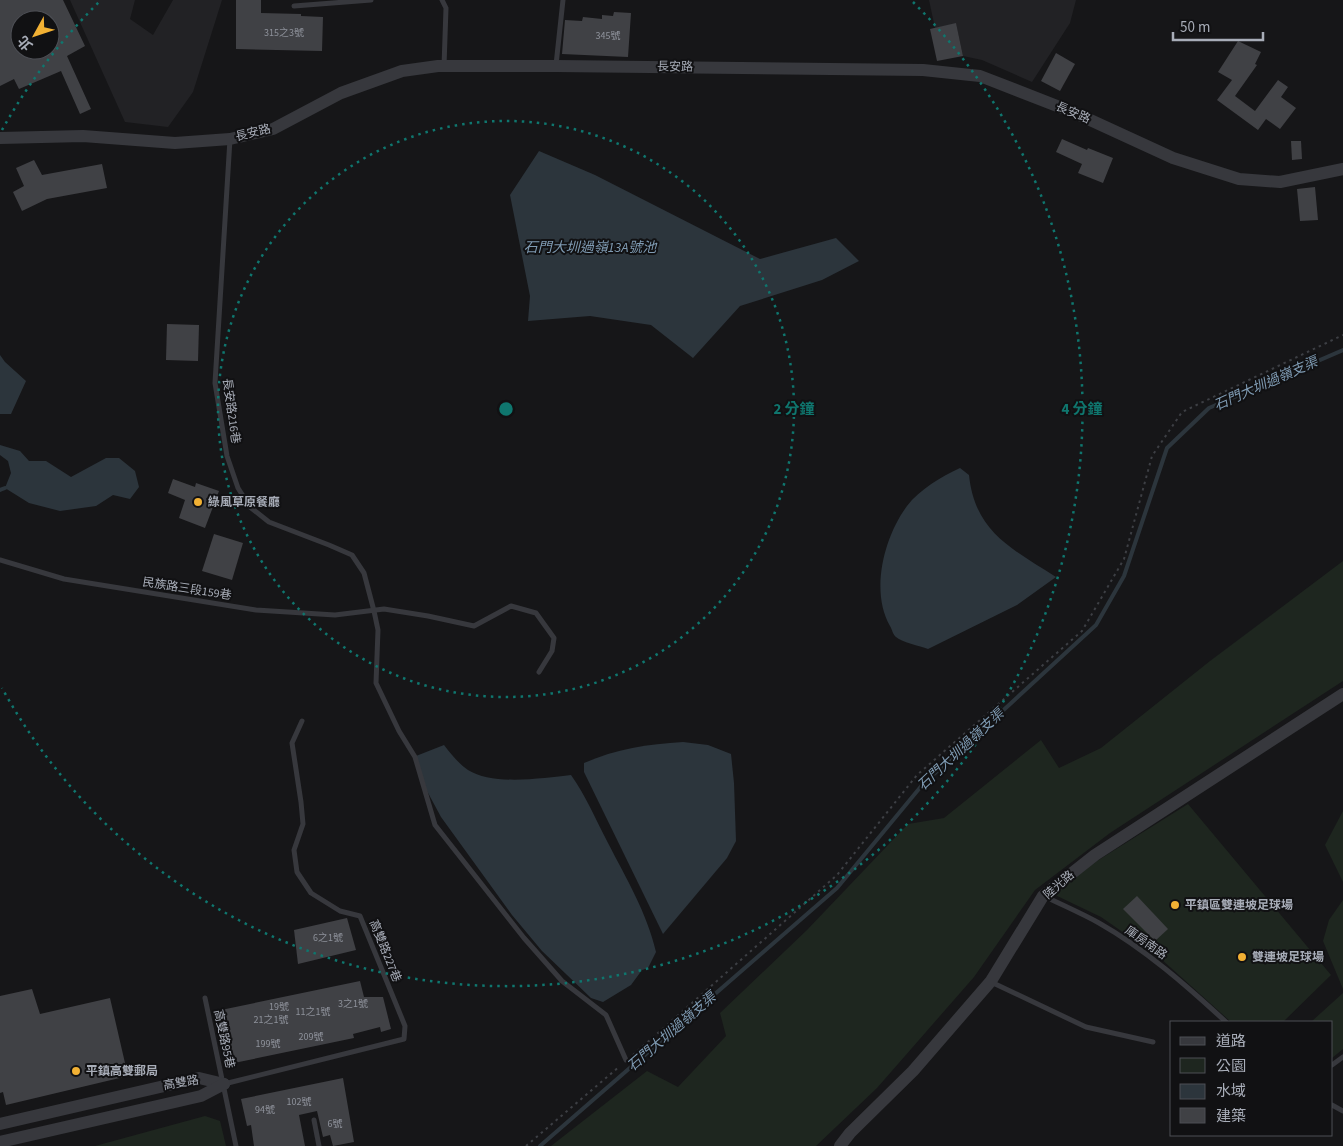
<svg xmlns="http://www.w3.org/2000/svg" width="1343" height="1146" font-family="'Source Sans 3','Noto Sans TC',sans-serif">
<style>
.built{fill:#222225}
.green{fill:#1e261f}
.water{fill:#2c353c}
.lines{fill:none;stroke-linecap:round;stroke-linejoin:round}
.stream{stroke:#2c353c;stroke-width:4}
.building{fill:#404145;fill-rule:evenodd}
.path{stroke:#3d3f44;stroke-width:2;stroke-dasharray:2.5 4;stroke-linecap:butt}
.service{stroke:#37383d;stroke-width:5}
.tertiary{stroke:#37383d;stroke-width:12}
.ring{fill:none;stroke:#0f766e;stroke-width:2.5;stroke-dasharray:2.5 5}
.poi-dot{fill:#f2b134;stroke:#111113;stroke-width:2}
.labels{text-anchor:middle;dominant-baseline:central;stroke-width:4;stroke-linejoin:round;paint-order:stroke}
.number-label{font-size:10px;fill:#8e929b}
.street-label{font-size:12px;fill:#a8adb8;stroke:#111113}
.poi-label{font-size:12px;font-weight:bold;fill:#a8adb8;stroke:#111113;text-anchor:start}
.water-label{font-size:14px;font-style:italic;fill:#7f9bb3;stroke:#111113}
.centre{fill:#0f766e;stroke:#111113;stroke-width:2.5}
.ring-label{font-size:15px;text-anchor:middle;font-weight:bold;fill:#0f766e;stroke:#111113;stroke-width:4;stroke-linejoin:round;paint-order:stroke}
</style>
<rect width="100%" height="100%" fill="#161618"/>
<g class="built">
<polygon points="70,0 135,0 130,19 153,35 173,0 222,0 193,92 168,127 125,122"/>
<polygon points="929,0 1076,0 1070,23 1032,82 982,60 963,56 956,24 935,28"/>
</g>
<g class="green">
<polygon points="1343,561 1343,681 1110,833 1035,890 974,977 877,1088 816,1146 551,1146 647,1071 678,1087 726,1036 720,1013 807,930 908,824 944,818 1041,740 1059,768 1101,748 1210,661"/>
<polygon points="1188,804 1331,975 1283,1022 1231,1022 1160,958 1101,917 1053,894 1097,861"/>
<polygon points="1343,811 1343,882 1325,845"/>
<polygon points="1343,900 1343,989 1323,941 1329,920"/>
<polygon points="1343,993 1343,1049 1332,1058 1332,1022 1311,1022"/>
<polygon points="205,1116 220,1121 226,1146 95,1146"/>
</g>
<g class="water">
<polygon points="539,151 595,175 760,259 836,238 859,261 822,280 740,306 693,358 651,325 590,316 528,321 530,296 510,195"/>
<polygon points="0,355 5,362 26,381 11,414 0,414"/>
<polygon points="0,445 20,451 29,461 46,461 71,477 106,458 119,458 135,471 139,487 130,499 113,495 96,506 60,511 29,503 5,488 11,473 8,461 0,455"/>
<path d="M960 468 969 475C975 533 1013 549 1056 577L1017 605 928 649C920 646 901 642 896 637 893 635 892 629 890 626 870 591 884 537 907 506 920 489 941 477 960 468Z"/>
<path d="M683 742 708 745 731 754 734 783 736 841 727 858 663 934 584 772V763C616 749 648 744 683 742Z"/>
<path d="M444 745C451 754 458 763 468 770 493 786 543 778 571 775 586 796 596 820 608 843 626 878 647 913 656 952L648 968 642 970 631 985 603 1002 591 998 542 951 512 915 441 817 427 791 416 756Z"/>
</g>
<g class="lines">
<g class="stream">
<polyline points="0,490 5,488"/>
<polyline points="540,1146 837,888 923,784 1096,625 1124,576 1167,448 1209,408 1343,350"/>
</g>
</g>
<g class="building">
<path d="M0 0H63L85 46 67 56 91 109 80 114 61 71 19 89 14 79 0 86ZM20 20H50V50H20Z"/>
<polygon points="236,0 261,0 261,13 301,14 301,16 323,17 322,51 236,49"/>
<polygon points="614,12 631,13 628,57 562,54 565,20 582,21 583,17 602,19 602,15 613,16"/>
<polygon points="956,23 963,56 937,61 930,29"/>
<polygon points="1238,41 1261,52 1255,64 1257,65 1235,96 1255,111 1278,80 1288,87 1281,97 1296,108 1280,129 1266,119 1258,130 1217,100 1232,80 1218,72"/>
<polygon points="1056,53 1075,64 1060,91 1041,81"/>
<polygon points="1062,139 1087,150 1088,148 1113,158 1103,183 1078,173 1082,164 1056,152"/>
<polygon points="1291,141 1301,141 1302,159 1292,160"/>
<polygon points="34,160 42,175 102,164 107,188 47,199 22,211 13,192 24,186 16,168"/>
<polygon points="1315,187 1318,220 1300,221 1297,189"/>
<polygon points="167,324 199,325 198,361 166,360"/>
<polygon points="173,479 195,487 196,483 219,491 205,528 179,518 185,500 168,493"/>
<polygon points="214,534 243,543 232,580 202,571"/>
<polygon points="1137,896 1168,929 1155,941 1123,909"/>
<polygon points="347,918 356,950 298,964 294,930"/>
<polygon points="360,981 364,997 383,997 391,1029 381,1032 380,1027 353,1034 354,1038 234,1063 221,1010"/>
<polygon points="32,989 40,1014 110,998 128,1076 6,1105 3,1092 0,1093 0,996"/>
<polygon points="343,1078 354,1142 333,1146 330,1135 323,1137 317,1111 299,1115 305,1146 254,1146 251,1125 247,1126 241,1099"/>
</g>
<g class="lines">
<g class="path">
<polyline points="633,1055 837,875 917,775 1082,631 1124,559 1152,456 1182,412 1343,335"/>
<polyline points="526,1146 620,1066"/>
</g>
<g class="service">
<polyline points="442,0 446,8 444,66"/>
<polyline points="294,6 371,0"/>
<polyline points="556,65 563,0"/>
<polyline points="230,139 215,383 227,456 238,488 250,507 269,522 329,545 352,555 364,573 374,611 378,630 376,683 399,731 415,757 435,825 524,938 562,981 606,1015 626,1060"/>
<polyline points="0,560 64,579 256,610 335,615 384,609 428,616 474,626 511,606 536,613 554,638 552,651 539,672"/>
<path d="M1044 896C1062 905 1081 913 1099 923 1145 949 1187 986 1226 1022"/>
<polyline points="991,982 1086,1027 1153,1042"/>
<polyline points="205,998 236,1146"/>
<polyline points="1332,1065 1343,1057"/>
<polyline points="224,1084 404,1039 405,1026 360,916 340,911 311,893 297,872 294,850 303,824 301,802 292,743 302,721"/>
<polyline points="1332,1105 1343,1111"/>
<polyline points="314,1120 319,1146"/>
</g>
<g class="tertiary">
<polyline points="0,138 83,136 175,143 230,139 273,129 341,93 402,71 438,66 556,66 923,70 980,76 1075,113 1173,158 1239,179 1280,182 1343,169"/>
<polyline points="0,1124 199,1078 224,1084"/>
<polyline points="0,1142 201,1096 224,1084"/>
<polyline points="840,1146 850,1133 913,1071 991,981 1043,896 1095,855 1343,694"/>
</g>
</g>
<g class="ring">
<circle cx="506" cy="409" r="288"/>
<path d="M2 130A576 576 0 0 1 99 2M913 2A576 576 0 1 1 2 688"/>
</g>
<g class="poi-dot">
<circle cx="198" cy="502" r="5"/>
<circle cx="1175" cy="905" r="5"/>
<circle cx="1242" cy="957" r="5"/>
<circle cx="76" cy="1071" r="5"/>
</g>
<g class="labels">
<g class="number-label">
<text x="284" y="33">315之3號</text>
<text x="608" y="36">345號</text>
<text x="328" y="938">6之1號</text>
<text x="353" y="1004">3之1號</text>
<text x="279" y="1007">19號</text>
<text x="313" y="1012">11之1號</text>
<text x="271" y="1020">21之1號</text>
<text x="311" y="1037">209號</text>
<text x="268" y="1044">199號</text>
<text x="299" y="1102">102號</text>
<text x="265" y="1110">94號</text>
<text x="335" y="1124">6號</text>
</g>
<g class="street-label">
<text transform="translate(675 67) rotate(1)">長安路</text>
<text transform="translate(1073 113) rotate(23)">長安路</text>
<text transform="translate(253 133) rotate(-14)">長安路</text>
<text transform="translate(231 411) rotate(82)">長安路216巷</text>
<text transform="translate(187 589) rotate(9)">民族路三段159巷</text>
<text transform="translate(1059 885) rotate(-41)">陸光路</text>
<text transform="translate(1146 943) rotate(35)">庫房南路</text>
<text transform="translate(385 951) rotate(68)">高雙路227巷</text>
<text transform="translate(224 1039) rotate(78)">高雙路95巷</text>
<text transform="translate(181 1083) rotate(-10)">高雙路</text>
</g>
<g class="poi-label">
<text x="208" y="502">綠風草原餐廳</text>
<text x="1185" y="905">平鎮區雙連坡足球場</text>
<text x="1252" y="957">雙連坡足球場</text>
<text x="86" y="1071">平鎮高雙郵局</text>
</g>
<g class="water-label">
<text x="590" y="248">石門大圳過嶺13A號池</text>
<text transform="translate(1266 384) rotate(-24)">石門大圳過嶺支渠</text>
<text transform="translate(961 750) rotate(-43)">石門大圳過嶺支渠</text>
<text transform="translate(672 1032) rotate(-41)">石門大圳過嶺支渠</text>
</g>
</g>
<circle cx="506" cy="409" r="8" class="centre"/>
<g class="ring-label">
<text x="794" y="414">2 分鐘</text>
<text x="1082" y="414">4 分鐘</text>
</g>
<rect x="1170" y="1021" width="162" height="115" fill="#111113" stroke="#4d4f55"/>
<rect x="1180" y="1037" width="25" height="8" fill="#37383d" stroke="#4d4f55"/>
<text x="1216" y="1046" font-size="15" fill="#a8adb8">道路</text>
<rect x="1180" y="1058" width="25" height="15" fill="#1e261f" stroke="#4d4f55"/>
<text x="1216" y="1071" font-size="15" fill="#a8adb8">公園</text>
<rect x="1180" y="1084" width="25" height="15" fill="#2c353c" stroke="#4d4f55"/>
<text x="1216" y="1096" font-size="15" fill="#a8adb8">水域</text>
<rect x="1180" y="1108" width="25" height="15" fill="#404145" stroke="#4d4f55"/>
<text x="1216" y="1121" font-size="15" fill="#a8adb8">建築</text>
<g transform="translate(35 35) rotate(230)"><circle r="24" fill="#111113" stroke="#4d4f55"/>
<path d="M0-4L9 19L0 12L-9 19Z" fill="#f2b134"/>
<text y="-8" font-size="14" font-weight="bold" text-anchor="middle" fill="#a8adb8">北</text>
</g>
<path d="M1173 32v8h90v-8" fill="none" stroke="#a8adb8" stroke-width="2.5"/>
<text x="1180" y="32" font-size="15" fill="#a8adb8" stroke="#111113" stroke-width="4" paint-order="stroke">50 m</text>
</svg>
